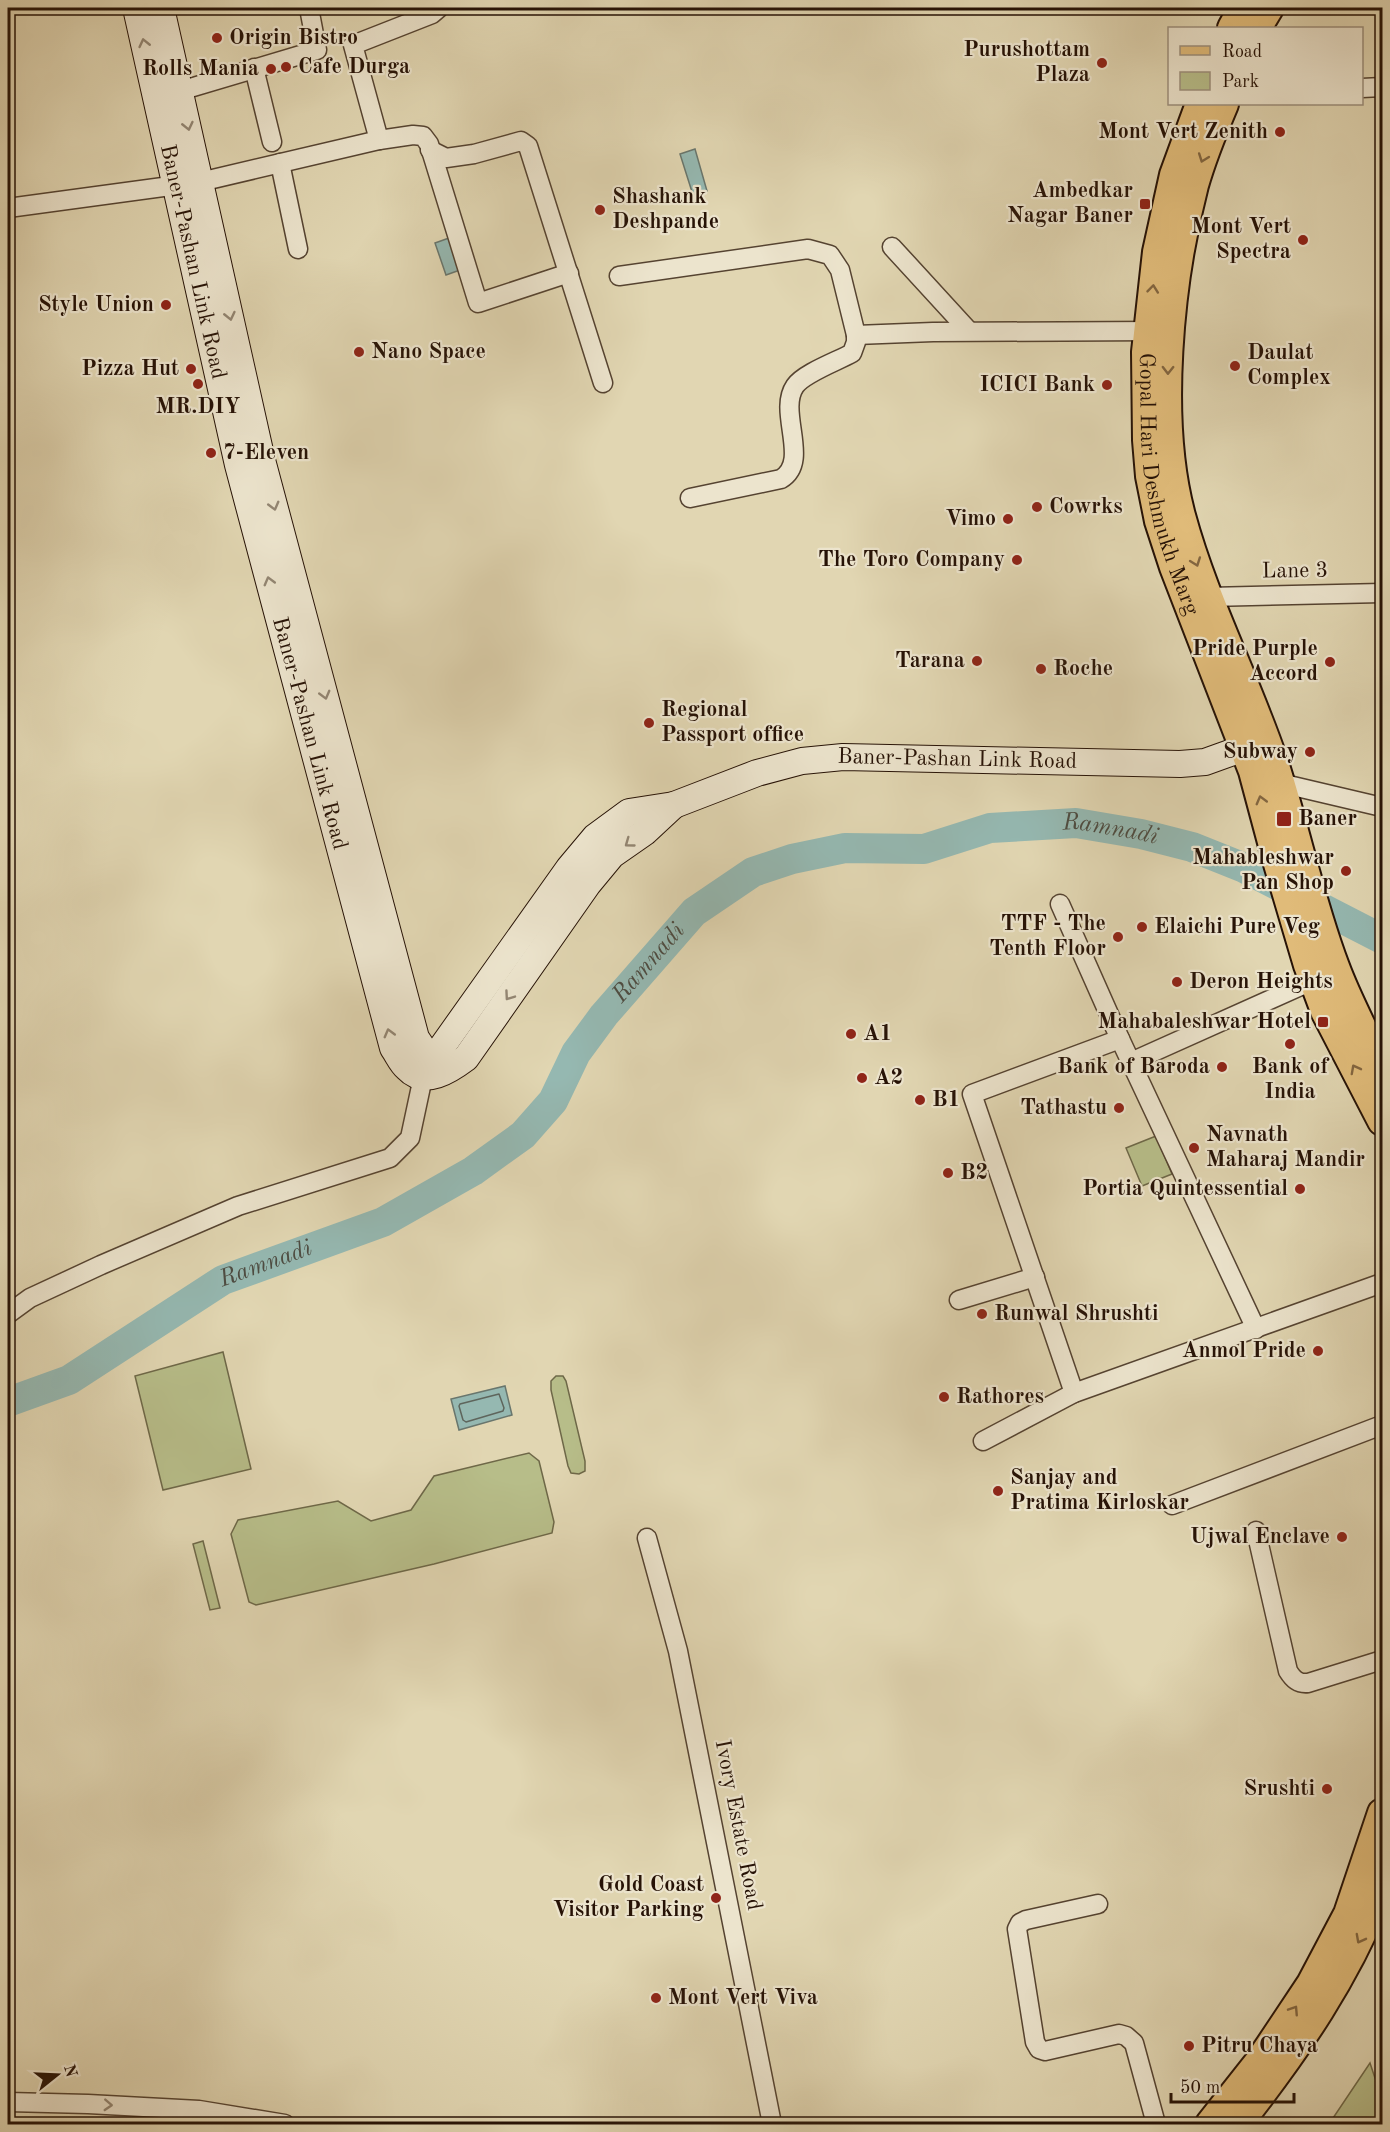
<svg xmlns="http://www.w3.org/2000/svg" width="1390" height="2132" font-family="'Old Standard TT',serif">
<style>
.green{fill:#b7bd89;stroke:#6e6848;stroke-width:1.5}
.water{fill:#95b8b1;stroke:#69766d;stroke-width:1.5}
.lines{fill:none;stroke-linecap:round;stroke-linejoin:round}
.shore{stroke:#5e655c;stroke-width:1.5}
.river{stroke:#95b8b1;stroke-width:30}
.street-casing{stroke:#554331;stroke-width:21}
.secondary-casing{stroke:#261206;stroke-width:28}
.primary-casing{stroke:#261206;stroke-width:32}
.street{stroke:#ece4cd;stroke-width:18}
.secondary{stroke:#ece4cd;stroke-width:26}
.primary{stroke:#e0bb79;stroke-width:28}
.oneway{stroke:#938673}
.oneway2{stroke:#836640}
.poi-dot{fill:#8f2418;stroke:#ece4cd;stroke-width:2}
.labels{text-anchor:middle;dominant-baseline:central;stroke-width:4.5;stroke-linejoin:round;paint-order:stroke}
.poi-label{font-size:22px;font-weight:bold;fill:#261206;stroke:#ece4cd;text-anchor:end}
.street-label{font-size:22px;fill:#261206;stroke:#ece4cd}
.water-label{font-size:24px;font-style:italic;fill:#4d4c42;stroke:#ece4cd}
</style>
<rect width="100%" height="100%" fill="#e1d6b2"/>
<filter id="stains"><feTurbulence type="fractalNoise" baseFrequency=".00333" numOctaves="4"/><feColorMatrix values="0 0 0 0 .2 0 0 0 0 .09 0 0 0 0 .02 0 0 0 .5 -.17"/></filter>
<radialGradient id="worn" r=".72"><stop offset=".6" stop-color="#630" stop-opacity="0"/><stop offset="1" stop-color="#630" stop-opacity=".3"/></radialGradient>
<g class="green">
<polygon points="1156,1136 1172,1174 1142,1186 1126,1148"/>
<polygon points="223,1352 251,1469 163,1490 135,1376"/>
<polygon points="556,1376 563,1376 566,1381 585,1461 585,1471 579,1474 571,1473 568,1466 551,1390 551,1381"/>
<polygon points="529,1453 539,1461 554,1522 552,1533 434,1564 256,1605 249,1602 231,1534 238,1520 338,1501 371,1521 411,1510 434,1476"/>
<polygon points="203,1541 220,1608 210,1610 193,1544"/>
<polygon points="1370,2063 1382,2099 1382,2124 1329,2124"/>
</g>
<g class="water">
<polygon points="695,149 707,191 693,195 680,154"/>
<polygon points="449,238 460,270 446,275 435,243"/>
<polygon points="505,1386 512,1415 459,1430 451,1399"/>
</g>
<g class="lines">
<polygon class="shore" points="499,1394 504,1408 503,1411 466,1422 463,1420 459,1406 460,1404"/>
<path class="river" id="s1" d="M8 1402 69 1380 223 1280 383 1222 473 1171 523 1135 553 1101 576 1053 604 1015 694 912 753 872 792 859 845 848 924 849 990 828 1076 823 1141 834 1192 847 1242 867 1382 939"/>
<g class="street-casing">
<g id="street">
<polyline points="254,68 272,142"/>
<polyline points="1362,88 1382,87"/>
<polyline points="180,91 317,50 309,8"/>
<polyline points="379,140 353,45 432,14 439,8"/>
<polyline points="430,150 446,158 474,154 521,141 528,146 603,383"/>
<polyline points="280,163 298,249"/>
<polyline points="8,208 200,182 379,140 413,135 423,136 429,144 478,303 569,273"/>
<polyline points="892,247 969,331"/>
<polyline points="619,276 808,249 830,255 840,270 856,335 933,332 1156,331"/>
<path d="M690 498 781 479C811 461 777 412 795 386 804 373 838 361 852 353L856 342V335"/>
<polyline points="1209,597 1382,593"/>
<polyline points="1280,783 1382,807"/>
<polyline points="1060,904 1120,1039 1256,1329"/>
<polyline points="1131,1062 1314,980"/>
<polyline points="959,1300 1035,1277"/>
<polyline points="8,1314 30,1298 101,1265 238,1206 390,1158 410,1138 423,1077 427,1067"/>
<polyline points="1074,1393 972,1094 1120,1039"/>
<polyline points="983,1441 1074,1393 1382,1283"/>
<polyline points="1172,1505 1382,1425"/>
<path d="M1256 1531 1288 1671C1293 1679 1298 1684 1308 1683L1382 1660"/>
<polyline points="647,1538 678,1651 772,2124"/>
<polyline points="1098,1904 1026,1920 1020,1923 1017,1929 1035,2042 1039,2049 1045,2051 1119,2034 1126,2036 1134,2043 1156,2124"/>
<polyline points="8,2102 88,2104 199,2110 285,2124"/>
</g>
</g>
<g class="secondary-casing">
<g id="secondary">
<path id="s2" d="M136 8 238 465 393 1048C398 1055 401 1063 407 1068 425 1087 450 1070 466 1058L588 884 612 855 645 832 674 805"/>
<path id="s3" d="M161 8 262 460 416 1038 424 1050 433 1054 439 1051 569 868 595 837 629 812 674 805 757 773 802 761 843 757 1180 764 1205 762 1244 748"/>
</g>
</g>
<g class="primary-casing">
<g id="primary">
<polyline points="1232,28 1243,8"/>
<polyline points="1257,28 1269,8"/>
<path id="s4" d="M1200 104 1174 175 1157 252 1146 352 1147 440 1150 476 1159 521 1174 567 1253 771 1276 857 1308 965 1325 1011 1382 1121"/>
<path d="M1224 104C1213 130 1202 157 1194 185 1169 281 1155 420 1181 516 1204 601 1246 680 1274 763 1296 831 1310 901 1335 967 1348 1002 1366 1035 1382 1069"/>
<polyline points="1210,2124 1259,2062 1311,1984 1348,1914 1382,1813"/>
<path d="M1238 2124C1296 2050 1349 1974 1382 1886"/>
</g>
</g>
<use href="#street" class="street"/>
<use href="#secondary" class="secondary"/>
<use href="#primary" class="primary"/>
</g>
<defs><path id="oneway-chevron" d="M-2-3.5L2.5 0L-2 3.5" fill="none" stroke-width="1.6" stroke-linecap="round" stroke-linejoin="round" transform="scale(1.5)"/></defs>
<g class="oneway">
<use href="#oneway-chevron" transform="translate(144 43) rotate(-103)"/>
<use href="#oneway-chevron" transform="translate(188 126) rotate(77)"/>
<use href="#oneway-chevron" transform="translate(230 316) rotate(77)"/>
<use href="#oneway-chevron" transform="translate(274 506) rotate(75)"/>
<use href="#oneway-chevron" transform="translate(269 581) rotate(-105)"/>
<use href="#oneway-chevron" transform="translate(325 695) rotate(75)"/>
<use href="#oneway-chevron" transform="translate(629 843) rotate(144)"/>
<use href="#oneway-chevron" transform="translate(509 996) rotate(125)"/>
<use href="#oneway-chevron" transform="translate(389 1033) rotate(-105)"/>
<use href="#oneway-chevron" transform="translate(108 2105) rotate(3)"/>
</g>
<g class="oneway2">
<use href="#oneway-chevron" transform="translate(1203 158) rotate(110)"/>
<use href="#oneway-chevron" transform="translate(1153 289) rotate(-84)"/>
<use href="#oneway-chevron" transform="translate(1168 370) rotate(91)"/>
<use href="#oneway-chevron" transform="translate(1196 562) rotate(70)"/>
<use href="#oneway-chevron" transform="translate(1261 800) rotate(-105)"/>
<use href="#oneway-chevron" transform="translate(1355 1069) rotate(-118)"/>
<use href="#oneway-chevron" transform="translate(1360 1939) rotate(118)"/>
<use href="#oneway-chevron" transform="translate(1294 2010) rotate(-57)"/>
</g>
<g class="poi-dot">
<circle cx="217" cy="38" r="6"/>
<circle cx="1102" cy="63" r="6"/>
<circle cx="286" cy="67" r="6"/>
<circle cx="271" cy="69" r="6"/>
<circle cx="1280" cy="132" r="6"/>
<rect x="1139" y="198" width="12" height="12" rx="3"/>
<circle cx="600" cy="210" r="6"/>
<circle cx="1303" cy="240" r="6"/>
<circle cx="166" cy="305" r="6"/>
<circle cx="359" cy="352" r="6"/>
<circle cx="1235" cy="366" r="6"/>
<circle cx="191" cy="369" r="6"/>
<circle cx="198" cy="384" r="6"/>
<circle cx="1107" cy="385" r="6"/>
<circle cx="211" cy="453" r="6"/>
<circle cx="1037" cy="507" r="6"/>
<circle cx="1008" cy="519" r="6"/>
<circle cx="1017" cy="560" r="6"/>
<circle cx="977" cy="661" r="6"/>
<circle cx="1330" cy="662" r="6"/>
<circle cx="1041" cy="669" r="6"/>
<circle cx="649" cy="723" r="6"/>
<circle cx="1310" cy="752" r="6"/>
<rect x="1276" y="811" width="16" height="16" rx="3"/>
<circle cx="1346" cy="871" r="6"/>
<circle cx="1142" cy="927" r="6"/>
<circle cx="1118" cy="937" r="6"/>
<circle cx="1177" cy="982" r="6"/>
<rect x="1317" y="1016" width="12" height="12" rx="3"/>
<circle cx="851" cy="1034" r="6"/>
<circle cx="1290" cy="1044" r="6"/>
<circle cx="1222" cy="1067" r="6"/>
<circle cx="862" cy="1078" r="6"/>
<circle cx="920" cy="1100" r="6"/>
<circle cx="1119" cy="1108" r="6"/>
<circle cx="1194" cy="1148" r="6"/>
<circle cx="948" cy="1173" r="6"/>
<circle cx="1300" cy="1189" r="6"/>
<circle cx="982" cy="1314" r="6"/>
<circle cx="1318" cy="1351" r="6"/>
<circle cx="944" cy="1397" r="6"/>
<circle cx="998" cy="1491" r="6"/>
<circle cx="1342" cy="1537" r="6"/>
<circle cx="1327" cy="1789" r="6"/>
<circle cx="716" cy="1898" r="6"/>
<circle cx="656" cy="1998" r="6"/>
<circle cx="1189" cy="2046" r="6"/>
</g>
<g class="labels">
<g class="poi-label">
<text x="229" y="38" text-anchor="start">Origin Bistro</text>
<text x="1090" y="50">Purushottam<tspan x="1090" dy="25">Plaza</tspan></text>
<text x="298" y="67" text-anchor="start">Cafe Durga</text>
<text x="259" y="69">Rolls Mania</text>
<text x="1268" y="132">Mont Vert Zenith</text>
<text x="1133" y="191">Ambedkar<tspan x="1133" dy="25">Nagar Baner</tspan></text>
<text x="612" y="197" text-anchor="start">Shashank<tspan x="612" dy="25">Deshpande</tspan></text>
<text x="1291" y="227">Mont Vert<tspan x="1291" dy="25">Spectra</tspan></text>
<text x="154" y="305">Style Union</text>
<text x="371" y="352" text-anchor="start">Nano Space</text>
<text x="1247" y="353" text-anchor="start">Daulat<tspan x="1247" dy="25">Complex</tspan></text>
<text x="179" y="369">Pizza Hut</text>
<text x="1095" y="385">ICICI Bank</text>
<text x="198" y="407" text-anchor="middle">MR.DIY</text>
<text x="223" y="453" text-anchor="start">7-Eleven</text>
<text x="1049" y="507" text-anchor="start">Cowrks</text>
<text x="996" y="519">Vimo</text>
<text x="1005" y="560">The Toro Company</text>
<text x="1318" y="649">Pride Purple<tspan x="1318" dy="25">Accord</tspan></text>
<text x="965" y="661">Tarana</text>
<text x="1053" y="669" text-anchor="start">Roche</text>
<text x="661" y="710" text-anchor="start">Regional<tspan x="661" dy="25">Passport office</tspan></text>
<text x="1298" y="752">Subway</text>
<text x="1298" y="819" text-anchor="start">Baner</text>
<text x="1334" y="858">Mahableshwar<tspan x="1334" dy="25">Pan Shop</tspan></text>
<text x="1106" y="924">TTF - The<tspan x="1106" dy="25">Tenth Floor</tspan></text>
<text x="1154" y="927" text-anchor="start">Elaichi Pure Veg</text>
<text x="1189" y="982" text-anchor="start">Deron Heights</text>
<text x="1311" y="1022">Mahabaleshwar Hotel</text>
<text x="863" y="1034" text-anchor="start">A1</text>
<text x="1210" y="1067">Bank of Baroda</text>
<text x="1290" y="1067" text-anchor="middle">Bank of<tspan x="1290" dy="25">India</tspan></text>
<text x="874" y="1078" text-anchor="start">A2</text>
<text x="932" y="1100" text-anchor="start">B1</text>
<text x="1107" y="1108">Tathastu</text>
<text x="1206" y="1135" text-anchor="start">Navnath<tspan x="1206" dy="25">Maharaj Mandir</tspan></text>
<text x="960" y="1173" text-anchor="start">B2</text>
<text x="1288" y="1189">Portia Quintessential</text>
<text x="994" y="1314" text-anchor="start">Runwal Shrushti</text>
<text x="1306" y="1351">Anmol Pride</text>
<text x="956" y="1397" text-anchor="start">Rathores</text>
<text x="1010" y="1478" text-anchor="start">Sanjay and<tspan x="1010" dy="25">Pratima Kirloskar</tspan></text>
<text x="1330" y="1537">Ujwal Enclave</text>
<text x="1315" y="1789">Srushti</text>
<text x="704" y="1885">Gold Coast<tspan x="704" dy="25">Visitor Parking</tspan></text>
<text x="668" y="1998" text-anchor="start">Mont Vert Viva</text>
<text x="1201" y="2046" text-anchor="start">Pitru Chaya</text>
</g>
<g class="street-label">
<text stroke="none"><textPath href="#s2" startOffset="260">Baner-Pashan Link Road</textPath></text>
<text stroke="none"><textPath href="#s4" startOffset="390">Gopal Hari Deshmukh Marg</textPath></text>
<text transform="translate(1295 571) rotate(-1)">Lane 3</text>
<text stroke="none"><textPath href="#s2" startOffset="746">Baner-Pashan Link Road</textPath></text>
<text stroke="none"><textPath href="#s3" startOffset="1736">Baner-Pashan Link Road</textPath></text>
<text transform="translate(738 1825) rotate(79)">Ivory Estate Road</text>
</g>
<g class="water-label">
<text stroke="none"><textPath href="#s1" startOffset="1302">Ramnadi</textPath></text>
<text stroke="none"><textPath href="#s1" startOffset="798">Ramnadi</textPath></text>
<text stroke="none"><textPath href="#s1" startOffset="294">Ramnadi</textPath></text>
</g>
</g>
<rect width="1390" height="2132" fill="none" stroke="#e1d6b2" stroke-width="30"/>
<rect x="9" y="9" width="1372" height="2114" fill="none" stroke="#261206" stroke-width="3"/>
<rect x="15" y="15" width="1360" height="2102" fill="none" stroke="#261206" stroke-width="1.5"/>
<rect x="1168" y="27" width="195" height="78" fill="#ece4cd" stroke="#9d907d" stroke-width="1.5"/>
<rect x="1180" y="46" width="30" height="9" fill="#e0bb79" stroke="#9d907d" stroke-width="1.5"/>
<text x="1222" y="57" font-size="18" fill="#261206">Road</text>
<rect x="1180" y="72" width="30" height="18" fill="#b7bd89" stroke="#9d907d" stroke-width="1.5"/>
<text x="1222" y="87" font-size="18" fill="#261206">Park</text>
<g transform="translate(57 2075) rotate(72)" stroke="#ece4cd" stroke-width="4.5" paint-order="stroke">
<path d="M0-4.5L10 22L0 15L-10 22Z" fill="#261206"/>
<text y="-9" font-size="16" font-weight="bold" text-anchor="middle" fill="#261206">N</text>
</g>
<path d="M1171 2093v9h123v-9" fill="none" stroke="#261206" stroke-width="3"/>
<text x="1180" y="2093" font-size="18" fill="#261206" stroke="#ece4cd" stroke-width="4.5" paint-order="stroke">50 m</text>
<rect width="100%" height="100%" filter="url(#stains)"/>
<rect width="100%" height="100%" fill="url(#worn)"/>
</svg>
